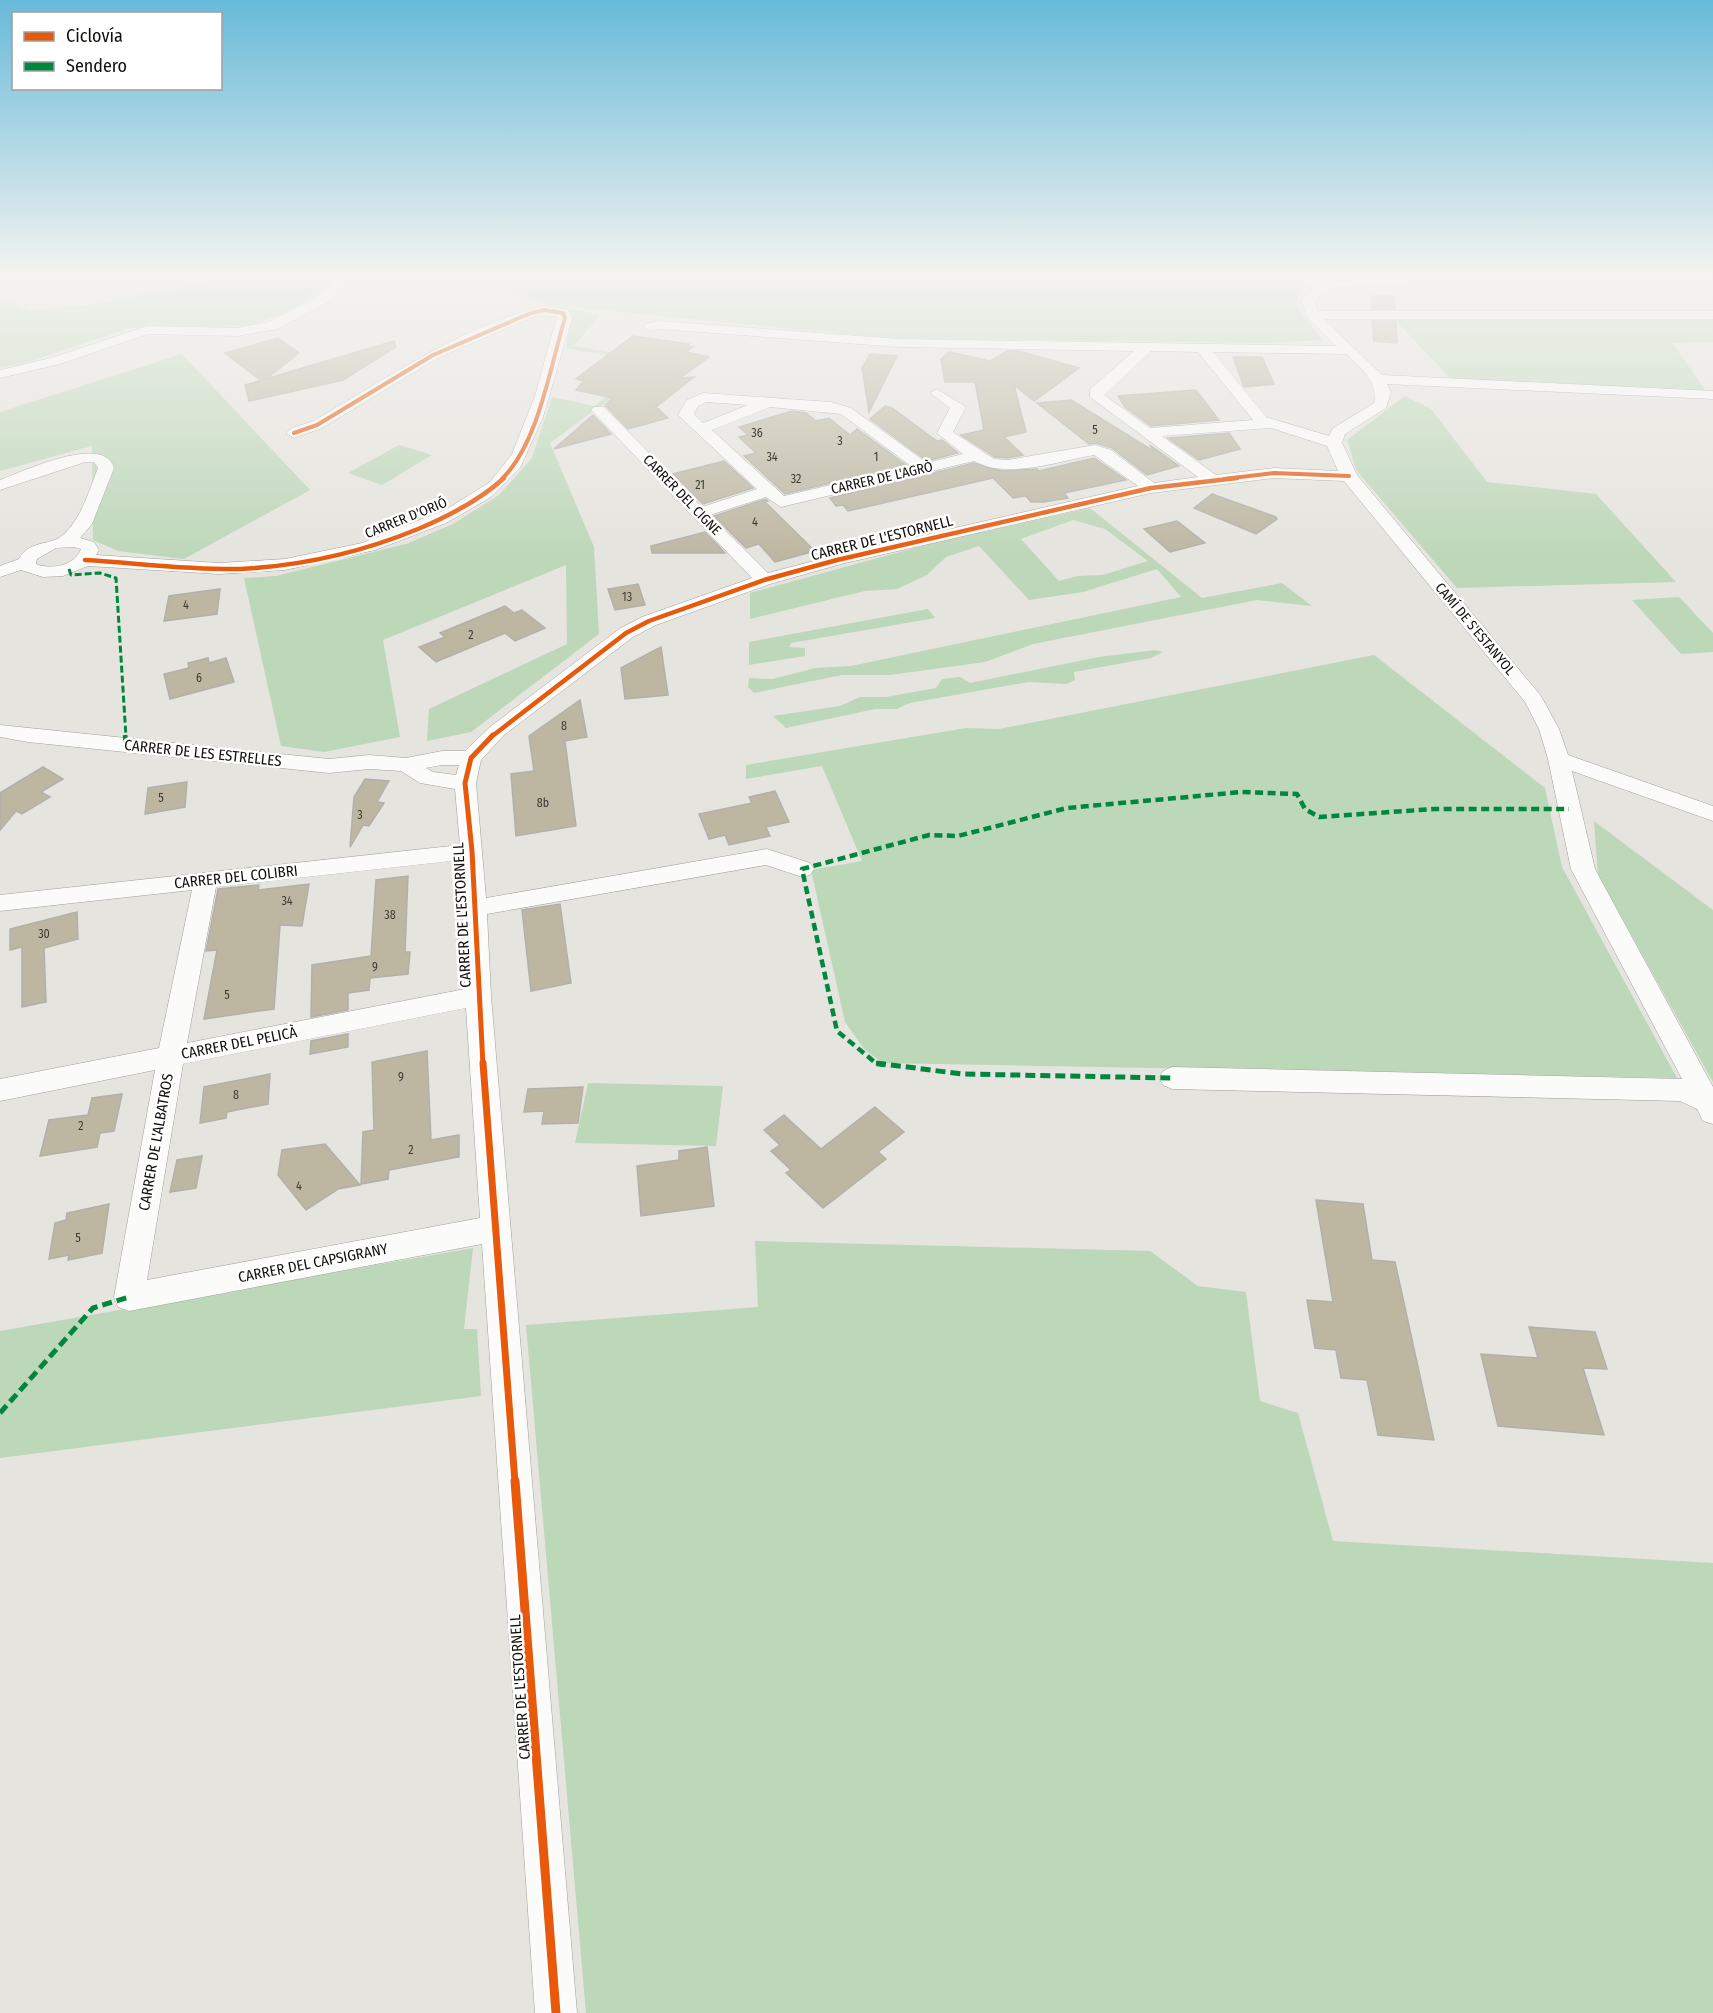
<svg xmlns="http://www.w3.org/2000/svg" width="1713" height="2013" font-family="'Fira Sans Condensed',sans-serif">
<style>
.green{fill:#bdd7b9;fill-rule:evenodd}
.building{fill:#bdb7a2;stroke:#b1b0ab;stroke-width:1.5}
.lines{fill:none;stroke-linecap:round;stroke-linejoin:round}
.minor-casing{stroke:#a19f9b;stroke-width:1}
.minor{fill:#fbfbfa;fill-rule:evenodd}
.quiet-far2{stroke:#00873e;stroke-width:3;stroke-dasharray:7 3;stroke-linecap:butt}
.quiet-far1{stroke:#00873e;stroke-width:4.5;stroke-dasharray:8 4.5;stroke-linecap:butt}
.quiet{stroke:#00873e;stroke-width:5;stroke-dasharray:10 5;stroke-linecap:butt}
.cycleway-far4-casing{stroke:#fff;stroke-width:6}
.cycleway-far3-casing{stroke:#fff;stroke-width:8}
.cycleway-far2-casing{stroke:#fff;stroke-width:9}
.cycleway-far1-casing{stroke:#fff;stroke-width:10}
.cycleway-casing{stroke:#fff;stroke-width:13}
.cycleway-far4{stroke:#e8590c;stroke-width:4}
.cycleway-far3{stroke:#e8590c;stroke-width:4.5}
.cycleway-far2{stroke:#e8590c;stroke-width:5}
.cycleway-far1{stroke:#e8590c;stroke-width:7}
.cycleway{stroke:#e8590c;stroke-width:9}
.labels{text-anchor:middle;dominant-baseline:central;stroke-width:5;stroke-linejoin:round;paint-order:stroke}
.number-label{font-size:12px;fill:#3c3a32}
.far-street-label{font-size:14px;fill:#11100d;stroke:#fff}
.street-label{font-size:15px;fill:#11100d;stroke:#fff}
</style>
<rect width="100%" height="100%" fill="#e6e4de"/>
<g class="green">
<polygon points="233,276 321,276 322,286 296,308 250,326 131,328 25,363 0,367 0,299 31,310 96,304"/>
<polygon points="468,276 1387,276 1303,282 1295,305 1323,340 1264,343 883,338 560,306 600,315 574,346 662,361 550,443 594,547 599,634 471,732 427,741 429,709 567,644 566,565 383,640 400,737 324,752 281,746 244,578 276,576 406,544 453,524 499,495 532,458 552,397 594,406 653,363 566,348 572,313"/>
<polygon points="1463,276 1713,276 1713,281 1636,287 1471,286"/>
<polygon points="1393,318 1713,318 1713,342 1672,343 1706,391 1451,379"/>
<polygon points="182,354 310,490 184,559 118,551 93,540 92,446 0,471 0,412"/>
<polygon points="1405,396 1431,409 1487,482 1596,494 1676,582 1457,588 1356,470 1347,440"/>
<polygon points="399,445 432,455 382,485 348,473"/>
<path d="M1090 508 1202 598 1282 583 1312 606 1257 600 1033 644 985 662 890 675H842L754 693 748 687 749 678 773 679 815 668 851 666 1181 597 1157 569 1083 592 1029 600 979 546 946 557 927 575 897 589 865 591 750 619V593L933 543ZM1073 520 1105 529 1148 561 1103 575 1078 576 1059 581 1021 539Z"/>
<polygon points="1679,597 1713,633 1713,652 1681,654 1632,600"/>
<polygon points="928,609 935,618 791,643 789,647 805,648 805,656 749,665 749,642"/>
<polygon points="1155,650 1163,652 1151,658 1074,672 1075,680 1066,684 1028,682 910,703 896,709 875,709 786,728 773,716 840,706 860,697 886,697 936,688 942,679 960,677 970,683 1099,657"/>
<polygon points="1374,655 1545,788 1562,867 1677,1078 883,1063 865,1050 845,1022 811,870 862,861 822,766 746,779 746,765 966,728 999,729"/>
<polygon points="1594,821 1713,910 1713,1082 1598,875"/>
<polygon points="588,1083 723,1086 716,1146 575,1143"/>
<polygon points="755,1241 1150,1251 1198,1286 1246,1292 1260,1401 1298,1413 1333,1541 1713,1563 1713,2013 586,2013 526,1325 758,1307"/>
<polygon points="473,1248 464,1329 477,1329 481,1396 0,1458 0,1331"/>
</g>
<g class="building">
<polygon points="1371,296 1394,296 1395,309 1372,309"/>
<polygon points="1372,321 1396,321 1397,343 1374,341"/>
<polygon points="633,336 689,344 687,346 693,347 686,352 709,357 680,378 694,377 656,407 668,418 628,429 605,405 613,398 576,390 584,381 576,379"/>
<polygon points="278,338 299,353 266,379 259,379 225,353"/>
<polygon points="394,341 396,347 343,380 249,401 245,385"/>
<polygon points="1007,351 1019,351 1079,368 1034,401 1014,385 1026,432 1004,437 1023,455 1008,458 995,457 961,435 984,430 975,382 945,382 941,359 949,352 990,361"/>
<polygon points="870,354 897,356 869,412 862,368"/>
<polygon points="1233,357 1262,357 1274,384 1244,387"/>
<polygon points="1196,390 1219,420 1151,426 1125,407 1118,396"/>
<polygon points="1071,400 1155,452 1150,445 1179,466 1147,475 1112,448 1096,443 1089,444 1037,403"/>
<polygon points="885,406 892,408 937,441 942,440 958,453 927,461 870,419"/>
<polygon points="792,411 806,413 816,421 829,418 850,435 857,429 906,465 785,494 744,456 756,453 739,437 748,435 739,427"/>
<polygon points="593,415 611,434 554,449"/>
<polygon points="1229,433 1240,449 1199,460 1168,438"/>
<polygon points="1094,458 1126,480 1064,493 1068,498 1044,502 1031,502 1026,496 1013,498 993,478 848,511 843,505 836,506 830,498 974,463 1002,471 1037,469 1039,471"/>
<polygon points="724,461 753,488 703,504 673,474"/>
<polygon points="1212,494 1276,517 1277,519 1256,534 1194,508"/>
<polygon points="766,499 768,501 765,502 815,551 775,562 759,544 746,548 714,516"/>
<polygon points="1177,521 1205,543 1170,552 1144,529"/>
<polygon points="705,532 725,553 652,553 651,546"/>
<polygon points="638,584 645,605 615,610 608,589"/>
<polygon points="220,589 217,614 164,621 169,596"/>
<polygon points="505,606 514,613 522,610 545,628 515,641 505,633 436,662 419,647 445,637 440,633"/>
<polygon points="661,647 668,695 625,699 621,668"/>
<polygon points="208,658 209,663 226,658 234,682 170,699 164,674 189,668 188,663"/>
<polygon points="580,700 587,737 565,741 576,826 516,836 511,774 534,771 529,736"/>
<polygon points="43,767 63,779 41,792 50,797 22,814 16,811 0,830 0,793"/>
<polygon points="365,779 389,781 377,802 384,803 369,826 363,825 350,847 354,797"/>
<polygon points="187,782 185,807 145,814 148,788"/>
<polygon points="775,791 789,822 766,827 770,836 729,845 725,835 709,839 699,814 752,803 749,797"/>
<polygon points="408,876 405,952 410,952 408,974 370,978 369,990 348,993 348,1010 311,1017 312,965 371,956 376,880"/>
<polygon points="309,884 302,926 280,925 274,1009 204,1019 217,950 206,951 218,889 259,885 258,890"/>
<polygon points="560,904 571,983 531,991 522,910"/>
<polygon points="77,912 78,939 44,948 46,1002 22,1007 22,947 10,950 10,929"/>
<polygon points="348,1034 348,1047 310,1054 311,1041"/>
<polygon points="427,1051 431,1140 459,1135 459,1157 389,1170 388,1179 361,1184 363,1132 374,1130 372,1062"/>
<polygon points="270,1074 268,1104 227,1112 226,1118 200,1123 204,1087"/>
<polygon points="583,1087 578,1123 542,1124 544,1111 524,1112 528,1089"/>
<polygon points="122,1094 114,1131 100,1133 97,1147 40,1156 49,1120 88,1115 92,1098"/>
<polygon points="875,1107 904,1132 878,1152 886,1159 823,1208 786,1173 791,1170 771,1151 780,1145 764,1130 784,1115 821,1149"/>
<polygon points="325,1144 360,1185 338,1189 306,1210 278,1175 282,1150"/>
<polygon points="707,1147 714,1206 641,1216 637,1166 679,1160 679,1151"/>
<polygon points="202,1156 196,1188 170,1192 177,1160"/>
<polygon points="1316,1200 1363,1204 1372,1260 1395,1262 1434,1440 1378,1435 1367,1380 1341,1378 1336,1350 1315,1348 1307,1300 1333,1302"/>
<polygon points="109,1204 102,1253 68,1260 69,1255 49,1259 55,1223 66,1220 67,1213"/>
<polygon points="1529,1327 1595,1332 1607,1369 1583,1368 1604,1435 1498,1426 1481,1354 1538,1358"/>
</g>
<g class="lines">
<g class="minor-casing">
<g id="minor">
<polygon points="333,276 345,276 344,284 328,302 277,329 237,336 148,334 60,364 0,378 0,370 51,358 147,326 237,328 269,322 318,296 332,283"/>
<path d="M1292 276H1310L1328 282 1420 276C1395 301 1340 271 1315 301L1318 311H1713V319H1324L1382 375 1713 391V399L1387 384 1391 392 1386 408 1345 434 1342 443 1357 475 1541 696 1559 729 1568 755 1713 806V821L1572 771 1595 869 1713 1087V1124L1703 1121 1697 1109 1680 1101 1172 1089 1163 1085 1159 1078 1163 1071 1172 1067 1682 1079 1571 869 1548 759 1539 729 1525 702 1344 481 1274 478 1151 493 841 564 770 584 656 625 633 637 504 735 481 760 476 783 486 898 767 849 810 863 814 869 810 875 802 877 766 865 487 914 491 996 577 2013H535L482 1244 129 1311 118 1307 114 1297 155 1070 0 1101V1079L159 1048 192 890 0 911V895L460 845 455 789 420 783 401 771 369 769 329 773 28 742 0 737V725L329 759 369 755 406 758 442 751H465L490 727 619 629 642 617 752 578 594 413 591 410 594 407H604L702 507 757 489 678 415 687 400 703 393 831 402 851 408 927 463 963 454 937 433 950 408 930 393 937 389 966 407 953 432 994 459 1008 460 1095 445 1111 450 1154 483 1198 477 1090 397V389L1134 351 899 347 660 329 650 331 643 327 645 324 660 321 899 339 1336 346 1308 318 1301 301 1316 287ZM1151 351 1198 352 1253 420 1150 428 1104 395ZM1213 352 1346 354C1361 368 1378 381 1374 403L1332 429 1329 436 1266 417ZM706 402 748 405 703 423 694 414 698 406ZM770 407 841 414 911 466 784 496 712 430ZM1271 428 1327 446 1338 471 1274 468 1216 475 1162 436ZM1094 455 1138 486 837 555 768 573 710 515 766 497 781 507 974 461C1008 480 1058 461 1094 455ZM442 765H459L456 775 433 772 426 768ZM461 860 465 989 187 1043 216 887ZM466 1008 480 1218 147 1280 183 1064Z"/>
<path d="M544 306 568 310 572 318 543 417 520 468 491 497 446 523 375 550 285 570 219 574 88 566 63 576 43 577 21 570 0 577V566L19 559C28 540 51 546 63 535 82 518 89 490 98 468L94 462H85L0 490V480C24 471 104 433 114 468L92 524 80 538 94 542 99 550 96 555 219 563 285 559 362 543 445 510 490 482 512 454 535 396 557 316H535L438 358 322 428 294 438 286 433C293 425 306 425 315 420 386 379 463 325 544 306ZM74 547 81 549C75 566 51 570 36 564L37 559 56 548Z"/>
</g>
</g>
<use href="#minor" class="minor"/>
<polyline class="quiet-far2" points="69,569 71,575 100,573 116,578 126,737"/>
<g class="quiet-far1">
<polyline points="125,735 126,745"/>
<polyline points="885,1065 877,1064 837,1031 802,869 929,835 958,836 1067,808 1242,792 1297,794 1305,809 1319,817 1434,809 1569,809"/>
</g>
<g class="quiet">
<polyline points="876,1063 962,1074 1172,1078"/>
<polyline points="0,1413 93,1308 129,1297"/>
</g>
<g class="cycleway-far4-casing">
<g id="cycleway-far4">
<path d="M294 433 317 425 433 355 531 313 544 310 563 313 565 318C550 367 539 442 502 479"/>
<polyline points="1224,479 1274,473 1349,476"/>
</g>
</g>
<g class="cycleway-far3-casing">
<g id="cycleway-far3">
<path d="M85 560C137 563 188 570 240 569 301 566 362 552 418 529 449 516 479 501 504 478"/>
<polyline points="491,737 626,633 649,621 764,580 837,560 1151,488 1237,478"/>
</g>
</g>
<g class="cycleway-far2-casing">
<polyline id="cycleway-far2" points="483,1065 472,851 465,783 471,758 493,735"/>
</g>
<g class="cycleway-far1-casing">
<polyline id="cycleway-far1" points="483,1063 515,1482"/>
</g>
<g class="cycleway-casing">
<polyline id="cycleway" points="515,1481 556,2013"/>
</g>
<use href="#cycleway-far4" class="cycleway-far4"/>
<use href="#cycleway-far3" class="cycleway-far3"/>
<use href="#cycleway-far2" class="cycleway-far2"/>
<use href="#cycleway-far1" class="cycleway-far1"/>
<use href="#cycleway" class="cycleway"/>
</g>
<linearGradient id="sky" x2="0" y2="1"><stop stop-color="#67bad9"/><stop offset="0.49" stop-color="#f4f3f0"/><stop offset="1" stop-color="#f4f3f0" stop-opacity="0"/></linearGradient>
<rect width="1713" height="558" fill="url(#sky)"/>
<g class="labels">
<g class="number-label">
<text x="1095" y="430">5</text>
<text x="757" y="433">36</text>
<text x="840" y="441">3</text>
<text x="772" y="457">34</text>
<text x="876" y="457">1</text>
<text x="796" y="479">32</text>
<text x="700" y="485">21</text>
<text x="755" y="522">4</text>
<text x="627" y="597">13</text>
<text x="186" y="605">4</text>
<text x="471" y="635">2</text>
<text x="199" y="678">6</text>
<text x="564" y="726">8</text>
<text x="161" y="798">5</text>
<text x="543" y="803">8b</text>
<text x="360" y="815">3</text>
<text x="287" y="901">34</text>
<text x="390" y="915">38</text>
<text x="44" y="934">30</text>
<text x="375" y="967">9</text>
<text x="227" y="995">5</text>
<text x="401" y="1077">9</text>
<text x="236" y="1095">8</text>
<text x="81" y="1126">2</text>
<text x="411" y="1150">2</text>
<text x="299" y="1186">4</text>
<text x="78" y="1238">5</text>
</g>
<g class="far-street-label">
<text transform="translate(882 478) rotate(-13)">CARRER DE L'AGRÒ</text>
<text transform="translate(682 495) rotate(46)">CARRER DEL CIGNE</text>
<text transform="translate(406 518) rotate(-22)">CARRER D'ORIÓ</text>
<text transform="translate(1475 629) rotate(50)">CAMÍ DE S'ESTANYOL</text>
</g>
<g class="street-label">
<text transform="translate(882 538) rotate(-14)">CARRER DE L'ESTORNELL</text>
<text transform="translate(203 753) rotate(6)">CARRER DE LES ESTRELLES</text>
<text transform="translate(236 877) rotate(-6)">CARRER DEL COLIBRI</text>
<text transform="translate(462 915) rotate(-93)">CARRER DE L'ESTORNELL</text>
<text transform="translate(239 1043) rotate(-11)">CARRER DEL PELICÀ</text>
<text transform="translate(156 1142) rotate(-80)">CARRER DE L'ALBATROS</text>
<text transform="translate(313 1263) rotate(-11)">CARRER DEL CAPSIGRANY</text>
<text transform="translate(520 1687) rotate(-94)">CARRER DE L'ESTORNELL</text>
</g>
</g>
<rect x="12" y="12" width="210" height="78" fill="#ffffff" stroke="#a09f9e" stroke-width="1.5"/>
<rect x="24" y="32" width="30" height="9" fill="#e8590c" stroke="#a09f9e" stroke-width="1.5"/>
<text x="66" y="42" font-size="18" fill="#11100d">Ciclovía</text>
<rect x="24" y="62" width="30" height="9" fill="#00873e" stroke="#a09f9e" stroke-width="1.5"/>
<text x="66" y="72" font-size="18" fill="#11100d">Sendero</text>
</svg>
